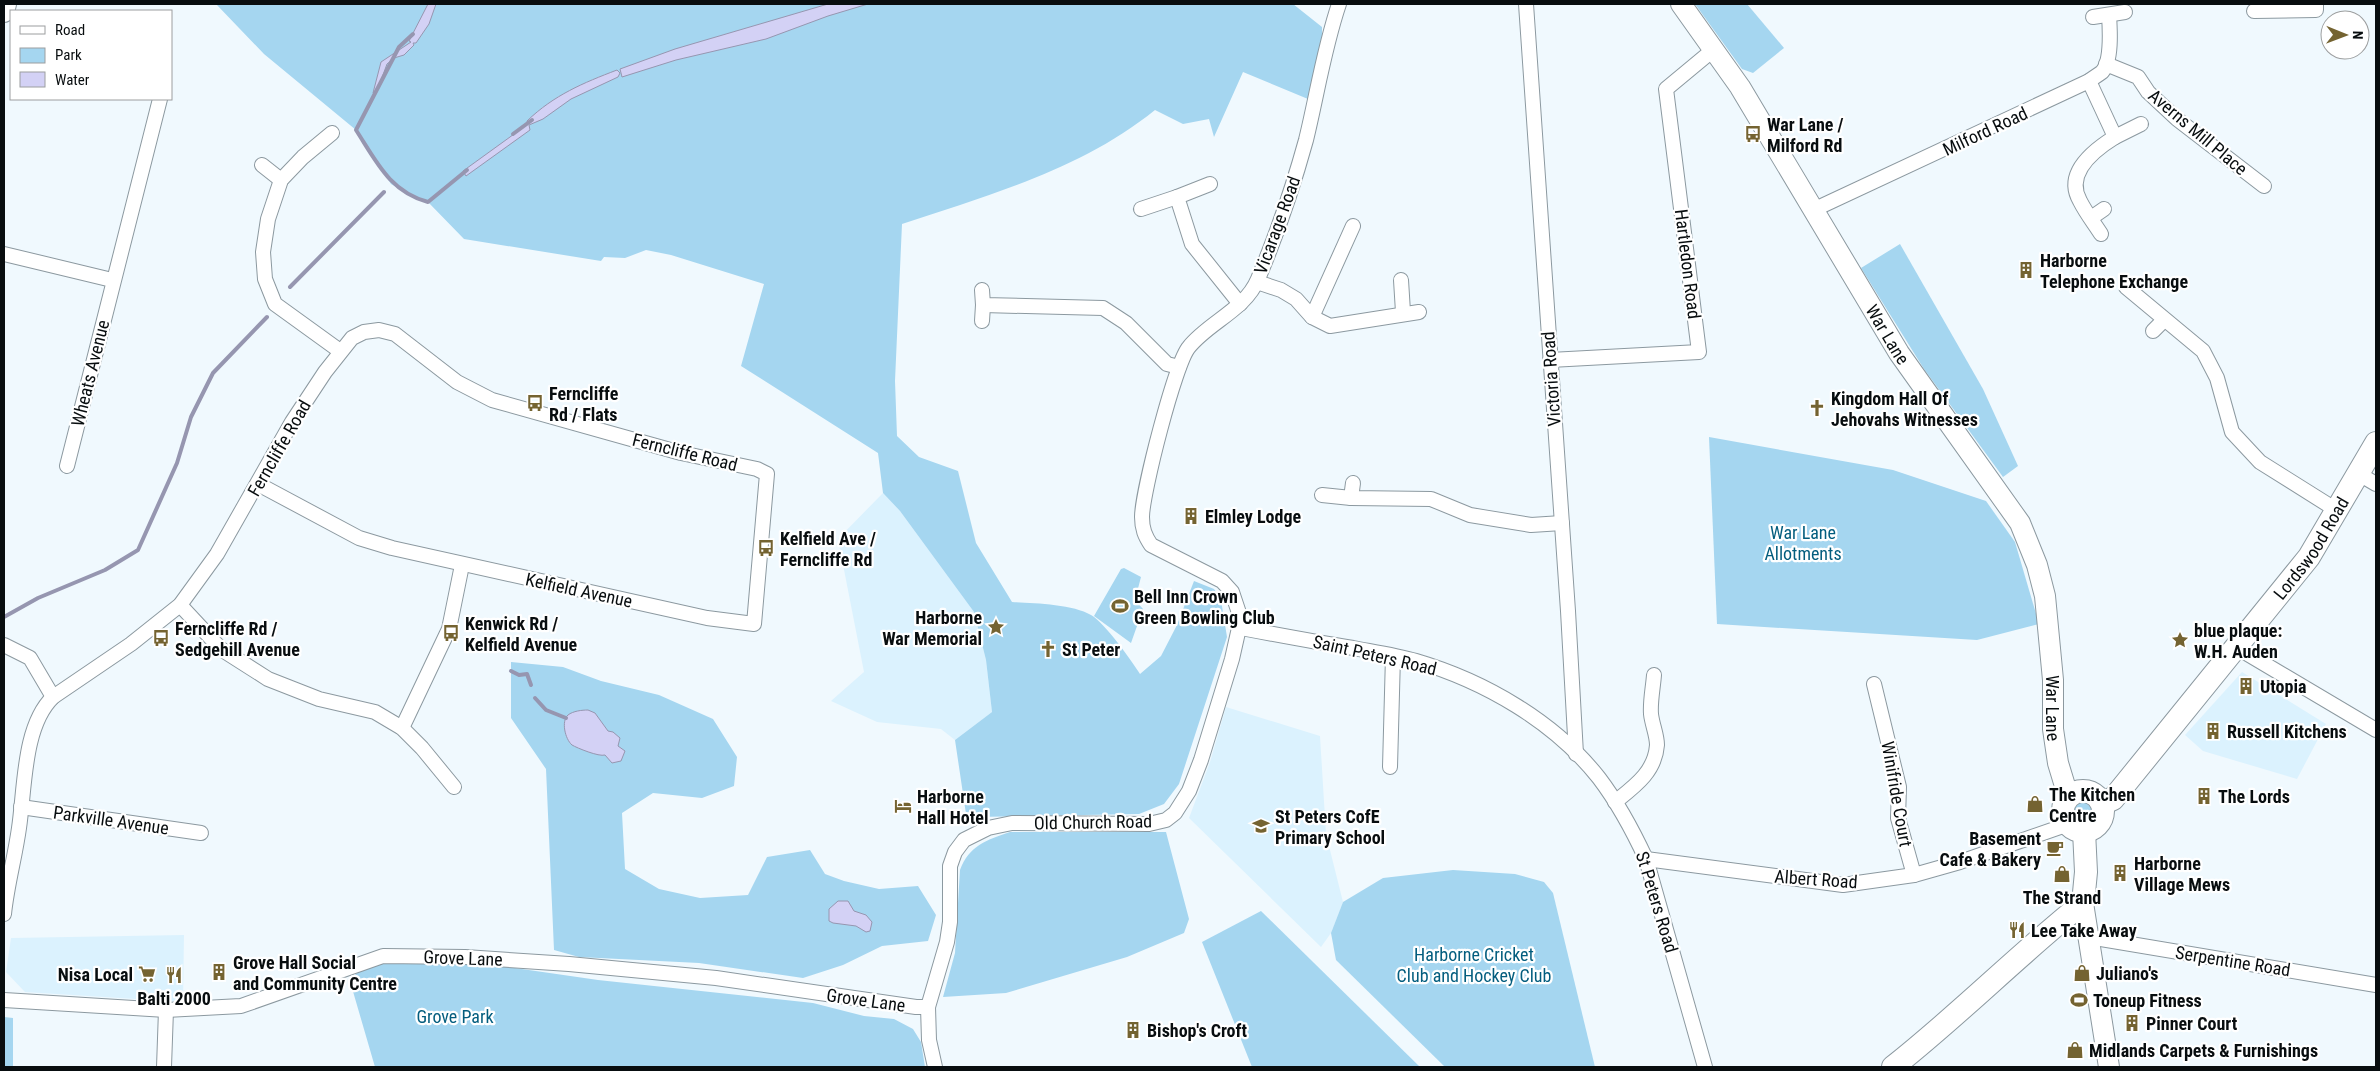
<svg xmlns="http://www.w3.org/2000/svg" width="2380" height="1071" font-family="'Roboto Condensed',sans-serif">
<style>
.built{fill:#dbf2fe}
.green{fill:#a5d6f0}
.water{fill:#d3d1f5;stroke:#9696b0}
.lines{fill:none;stroke-linecap:round;stroke-linejoin:round}
.stream{stroke:#9696b0;stroke-width:4}
.street-casing{stroke:#8c99a0;stroke-width:16}
.secondary-casing{stroke:#8c99a0;stroke-width:22}
.primary-casing{stroke:#8c99a0;stroke-width:24}
.street{stroke:#fff;stroke-width:14}
.secondary{stroke:#fff;stroke-width:20}
.primary{stroke:#fff;stroke-width:22}
.labels{text-anchor:middle;dominant-baseline:central;stroke-width:4.5;stroke-linejoin:round;paint-order:stroke}
.poi-label{font-size:18px;font-weight:bold;fill:#080d0f;stroke:#fff;text-anchor:start}
.street-label{font-size:18px;fill:#080d0f;stroke:#fff}
.park-label{font-size:18px;fill:#035d7e;stroke:#fff}
</style>
<rect width="100%" height="100%" fill="#f0f9fe"/>
<g class="built">
<polygon points="883,493 900,511 974,612 986,660 992,712 955,740 941,729 877,722 831,701 864,672 838,539"/>
<polygon points="2242,672 2326,724 2297,779 2203,751 2185,735"/>
<polygon points="1226,707 1320,736 1326,834 1343,902 1331,933 1321,947 1189,818 1210,762"/>
<polygon points="184,935 183,1002 25,992 6,972 11,938"/>
</g>
<g class="green">
<path d="M216 4H1293L1322 27V40L1308 99 1243 72 1214 137 1209 119 1183 124 1155 110C1082 169 990 195 902 224L895 381 897 436 919 457 958 471 976 543 1012 602C1033 603 1073 604 1091 615 1105 623 1131 660 1140 674L1161 656 1177 625 1194 581 1214 589 1221 600 1227 637 1179 784 1164 804 1139 814 975 817 966 814 955 740 992 712 986 660 974 612 900 511 883 493 878 453 741 366 764 284 671 255 646 250 625 258 604 257 601 261 464 239 428 202 419 200 391 184 356 130 264 54Z"/>
<polygon points="1695,4 1747,4 1784,48 1753,73 1742,69"/>
<polygon points="1900,244 1983,389 2018,466 2003,477 1924,369 1861,268"/>
<polygon points="1709,437 1893,470 1986,501 2015,542 2039,624 1977,640 1717,624"/>
<polygon points="1124,568 1141,577 1135,600 1143,609 1131,643 1094,616 1121,569"/>
<polygon points="511,662 563,667 601,681 659,695 713,719 737,757 734,786 702,798 653,793 622,813 625,869 659,889 700,898 748,895 767,857 810,850 825,874 844,881 879,889 918,886 936,915 928,941 882,946 843,965 803,978 699,963 579,957 554,950 546,769 511,718"/>
<circle cx="2084" cy="811" r="11"/>
<path d="M1010 832H1166L1189 919 1184 933 1127 957 1006 993 943 997 955 953 960 870C969 846 986 840 1010 832Z"/>
<polygon points="1453,870 1515,874 1544,882 1553,893 1595,1067 1445,1067 1336,960 1331,933 1343,902 1383,878"/>
<polygon points="1261,911 1420,1067 1252,1067 1202,942"/>
<polygon points="381,963 495,965 598,980 813,1003 864,1016 894,1019 913,1029 921,1042 925,1067 375,1067 352,988 352,977 363,969"/>
<polygon points="4,1017 13,1018 13,1067 4,1067"/>
</g>
<g class="water">
<polygon points="428,4 436,4 429,24 416,43 413,43 414,45 404,55 394,58 387,64 376,94 373,93 381,62 411,42 409,41"/>
<polygon points="828,4 868,4 828,16 766,39 676,60 622,77 620,69 675,49"/>
<path d="M617 70 620 73 618 77 571 99 543 119 529 125 530 130 466 176 463 171 528 124 527 121C554 95 583 83 617 70Z"/>
<path d="M588 710 595 713 608 731 613 732 620 738 618 746 625 751 621 761 612 763 605 755C599 757 577 748 572 745 565 739 561 721 568 715 573 711 582 710 588 710Z"/>
<polygon points="838,901 848,901 854,911 866,915 872,922 870,931 866,932 856,926 833,923 829,921 829,909"/>
</g>
<g class="lines">
<g class="stream">
<path d="M413 34 399 47 356 130C376 161 390 192 428 202L467 170"/>
<polyline points="513,134 532,120"/>
<polyline points="290,287 384,192"/>
<polyline points="4,617 38,598 105,570 138,550 177,463 191,417 213,373 267,317"/>
<polyline points="511,671 519,675 527,674 531,685"/>
<polyline points="535,698 546,710 566,718"/>
</g>
<g class="street-casing">
<g id="street">
<polyline points="1526,4 1568,611 1576,754"/>
<polyline points="2254,11 2316,10 2316,4"/>
<polyline points="2093,17 2125,12"/>
<polyline points="2106,64 2138,77 2148,92 2177,119 2264,186"/>
<path d="M2089 81 2115 137C2094 150 2064 173 2080 201 2086 213 2094 223 2101 234"/>
<polyline points="332,133 303,157 281,180 268,219 263,252 265,279 275,304 340,351"/>
<polyline points="2115,137 2141,124"/>
<polyline points="262,165 281,180"/>
<polyline points="1210,184 1177,197 1192,244 1240,304"/>
<polyline points="1141,209 1177,197"/>
<path d="M1813 210 2089 81C2093 78 2098 75 2102 72 2112 61 2110 30 2109 15"/>
<polyline points="2091,218 2104,209"/>
<polyline points="4,254 112,280"/>
<polyline points="1401,280 1403,312"/>
<polyline points="1257,282 1281,290 1296,299 1312,317 1330,326 1419,312"/>
<polyline points="2126,287 2203,351 2217,378 2232,432 2260,462 2338,511"/>
<polyline points="982,290 983,305 1103,308 1126,323 1167,364 1179,367"/>
<polyline points="1312,317 1353,226"/>
<polyline points="982,321 983,305"/>
<polyline points="2153,331 2164,320"/>
<polyline points="1550,360 1699,352 1666,89 1713,50"/>
<polyline points="67,466 160,99"/>
<polyline points="2359,474 2376,484"/>
<polyline points="1322,495 1351,498 1431,499 1470,515 1531,525 1562,523"/>
<polyline points="1351,498 1353,483"/>
<polyline points="180,605 221,649 268,679 319,699 375,712 402,728 422,748 454,787"/>
<path d="M1241 628C1278 635 1315 642 1353 648 1374 652 1395 655 1416 661 1484 681 1554 721 1599 778 1618 803 1633 831 1646 859L1705 1067"/>
<polyline points="4,645 30,658 53,697"/>
<polyline points="2236,647 2376,730"/>
<polyline points="1874,684 1899,787 1898,818 1914,875"/>
<polyline points="402,728 449,629 462,565"/>
<polyline points="1390,767 1393,656"/>
<path d="M1615 802C1635 786 1655 772 1657 745 1657 735 1652 724 1651 714 1650 702 1653 688 1654 675"/>
<polyline points="21,807 201,833"/>
<polyline points="1646,859 1843,885 1914,875 1960,862 2069,824"/>
<path d="M4 914C7 885 15 857 19 828 25 788 23 726 53 697L131 644 180 605 217 554 292 422 325 372 352 338 364 332 379 330 395 334 457 382 492 400 681 453 757 469 767 474 754 624 707 618 392 548 359 538 258 484"/>
<polyline points="2089,937 2376,985"/>
<polyline points="4,1000 166,1010 241,1006 383,956 465,957 569,964 716,978 916,1007 928,1007"/>
<polyline points="164,1067 166,1010"/>
<path d="M935 1067 929 1040 928 1007 947 942 950 922V866L955 852 964 840 988 828 1012 823 1149 824 1166 820 1175 813 1189 791 1201 760 1232 659 1241 619 1232 592 1222 581 1151 545C1145 536 1142 529 1142 517 1142 494 1175 363 1189 347 1209 322 1245 310 1258 279 1277 234 1293 187 1306 140 1317 95 1324 48 1339 4"/>
</g>
</g>
<g class="secondary-casing">
<g id="secondary">
<path id="s1" d="M1681 4 1740 87 1899 353 2020 523 2037 565 2045 596 2053 680V729L2058 763 2065 786 2073 794"/>
<polyline points="4,12 6,4"/>
<polyline points="2083,903 2109,1067"/>
</g>
</g>
<g class="primary-casing">
<g id="primary">
<circle cx="2083" cy="811" r="20"/>
<path id="s2" d="M2102 804 2113 799 2309 557 2376 443"/>
<path d="M1893 1067C1959 1015 2018 955 2083 903L2086 872 2084 831"/>
</g>
</g>
<use href="#street" class="street"/>
<use href="#secondary" class="secondary"/>
<use href="#primary" class="primary"/>
</g>
<defs>
<g id="bus-bare" transform="scale(1.35)"><path d="M-5-6H5V4H4V6H2V4H-2V6H-4V4H-5ZM-3.5-4V0h7V-4ZM-3.5 1.2v1.5H-2V1.2ZM2 1.2v1.5H3.5V1.2Z" fill="#746331" stroke="#fff" stroke-width="2.5" paint-order="stroke"/></g>
<g id="building-bare" transform="scale(1.35)"><path d="M-4-6H4V6H1V3H-1V6H-4ZM-2.5-4.3h1.7v1.8h-1.7ZM.8-4.3h1.7v1.8H.8ZM-2.5-1h1.7V.8h-1.7ZM.8-1h1.7V.8H.8Z" fill="#746331" stroke="#fff" stroke-width="2.5" paint-order="stroke"/></g>
<g id="church-bare" transform="scale(1.35)"><path d="M-1.2-6h2.4v3.5h3.3v2.4h-3.3V6h-2.4V-.1h-3.3v-2.4h3.3Z" fill="#746331" stroke="#fff" stroke-width="2.5" paint-order="stroke"/></g>
<g id="stadium-bare" transform="scale(1.35)"><path d="M0-5a6.5 5 0 1 0 0 10a6.5 5 0 1 0 0-10ZM-3.5-1.8h7v3.6h-7Z" fill="#746331" stroke="#fff" stroke-width="2.5" paint-order="stroke"/></g>
<g id="sight-bare" transform="scale(1.35)"><path d="M0-6L1.8-2.2L6-1.7L2.9 1.2L3.7 5.4L0 3.3L-3.7 5.4L-2.9 1.2L-6-1.7L-1.8-2.2Z" fill="#746331" stroke="#fff" stroke-width="2.5" paint-order="stroke"/></g>
<g id="shop-bare" transform="scale(1.35)"><path d="M-5-2.5h2.3a2.7 3.5 0 0 1 5.4 0H5L5.5 6h-11ZM-1.5-2.5h3a1.5 2.3 0 0 0-3 0Z" fill="#746331" stroke="#fff" stroke-width="2.5" paint-order="stroke"/></g>
<g id="hotel-bare" transform="scale(1.35)"><path d="M-6-4.5h1.5V1H6V5H4.5V3h-9V5H-6ZM-4 0a1.8 1.8 0 1 1 3.6 0ZM.5 0V-2.5h3Q6-2.5 6 0Z" fill="#746331" stroke="#fff" stroke-width="2.5" paint-order="stroke"/></g>
<g id="school-bare" transform="scale(1.35)"><path d="M0-5L7-2L0 1L-7-2ZM-4 1L0 2.5L4 1V4Q0 6-4 4Z" fill="#746331" stroke="#fff" stroke-width="2.5" paint-order="stroke"/></g>
<g id="cafe-bare" transform="scale(1.35)"><path d="M-5.5-4.5H6V0H3Q3 3.5 0 3.5H-2.5Q-5.5 3.5-5.5 0ZM3-3.2v2h1.7v-2ZM-6 4.5H4V6H-6Z" fill="#746331" stroke="#fff" stroke-width="2.5" paint-order="stroke"/></g>
<g id="restaurant-bare" transform="scale(1.35)"><path d="M-5-6h1v4h1v-4h1v4h1v-4h1v5L-1.5 .5V6h-2V.5L-5-1ZM5-6V6H3V1.5H1.5Q1.5-4 5-6Z" fill="#746331" stroke="#fff" stroke-width="2.5" paint-order="stroke"/></g>
<g id="supermarket-bare" transform="scale(1.35)"><path d="M-6-5.5h2.5l.6 2H6L4.5 2H-2.5L-4.4-4H-6ZM-1.5 3.2a1.3 1.3 0 1 0 .1 0ZM3 3.2a1.3 1.3 0 1 0 .1 0Z" fill="#746331" stroke="#fff" stroke-width="2.5" paint-order="stroke"/></g>
</defs>
<g fill-rule="evenodd">
<use href="#bus-bare" x="1753" y="134"/>
<use href="#building-bare" x="2026" y="270"/>
<use href="#bus-bare" x="535" y="403"/>
<use href="#church-bare" x="1817" y="408"/>
<use href="#building-bare" x="1191" y="516"/>
<use href="#bus-bare" x="766" y="548"/>
<use href="#stadium-bare" x="1120" y="606"/>
<use href="#sight-bare" x="996" y="627"/>
<use href="#bus-bare" x="451" y="633"/>
<use href="#bus-bare" x="161" y="638"/>
<use href="#sight-bare" x="2180" y="640"/>
<use href="#church-bare" x="1048" y="649"/>
<use href="#building-bare" x="2246" y="686"/>
<use href="#building-bare" x="2213" y="731"/>
<use href="#building-bare" x="2204" y="796"/>
<use href="#shop-bare" x="2035" y="804"/>
<use href="#hotel-bare" x="903" y="806"/>
<use href="#school-bare" x="1261" y="826"/>
<use href="#cafe-bare" x="2055" y="848"/>
<use href="#building-bare" x="2120" y="873"/>
<use href="#shop-bare" x="2062" y="874"/>
<use href="#restaurant-bare" x="2017" y="930"/>
<use href="#building-bare" x="219" y="972"/>
<use href="#shop-bare" x="2082" y="973"/>
<use href="#supermarket-bare" x="147" y="974"/>
<use href="#restaurant-bare" x="174" y="975"/>
<use href="#stadium-bare" x="2079" y="1000"/>
<use href="#building-bare" x="2132" y="1023"/>
<use href="#building-bare" x="1133" y="1030"/>
<use href="#shop-bare" x="2075" y="1050"/>
</g>
<g class="labels">
<g class="poi-label">
<text x="1767" y="124">War Lane /<tspan x="1767" dy="21">Milford Rd</tspan></text>
<text x="2040" y="260">Harborne<tspan x="2040" dy="21">Telephone Exchange</tspan></text>
<text x="549" y="393">Ferncliffe<tspan x="549" dy="21">Rd / Flats</tspan></text>
<text x="1831" y="398">Kingdom Hall Of<tspan x="1831" dy="21">Jehovahs Witnesses</tspan></text>
<text x="1205" y="516">Elmley Lodge</text>
<text x="780" y="538">Kelfield Ave /<tspan x="780" dy="21">Ferncliffe Rd</tspan></text>
<text x="1134" y="596">Bell Inn Crown<tspan x="1134" dy="21">Green Bowling Club</tspan></text>
<text x="982" y="617" text-anchor="end">Harborne<tspan x="982" dy="21">War Memorial</tspan></text>
<text x="465" y="623">Kenwick Rd /<tspan x="465" dy="21">Kelfield Avenue</tspan></text>
<text x="175" y="628">Ferncliffe Rd /<tspan x="175" dy="21">Sedgehill Avenue</tspan></text>
<text x="2194" y="630">blue plaque:<tspan x="2194" dy="21">W.H. Auden</tspan></text>
<text x="1062" y="649">St Peter</text>
<text x="2260" y="686">Utopia</text>
<text x="2227" y="731">Russell Kitchens</text>
<text x="2049" y="794">The Kitchen<tspan x="2049" dy="21">Centre</tspan></text>
<text x="917" y="796">Harborne<tspan x="917" dy="21">Hall Hotel</tspan></text>
<text x="2218" y="796">The Lords</text>
<text x="1275" y="816">St Peters CofE<tspan x="1275" dy="21">Primary School</tspan></text>
<text x="2041" y="838" text-anchor="end">Basement<tspan x="2041" dy="21">Cafe &amp; Bakery</tspan></text>
<text x="2134" y="863">Harborne<tspan x="2134" dy="21">Village Mews</tspan></text>
<text x="2062" y="897" text-anchor="middle">The Strand</text>
<text x="2031" y="930">Lee Take Away</text>
<text x="233" y="962">Grove Hall Social<tspan x="233" dy="21">and Community Centre</tspan></text>
<text x="2096" y="973">Juliano's</text>
<text x="133" y="974" text-anchor="end">Nisa Local</text>
<text x="174" y="998" text-anchor="middle">Balti 2000</text>
<text x="2093" y="1000">Toneup Fitness</text>
<text x="2146" y="1023">Pinner Court</text>
<text x="1147" y="1030">Bishop's Croft</text>
<text x="2089" y="1050">Midlands Carpets &amp; Furnishings</text>
</g>
<g class="street-label">
<text transform="translate(1985 131) rotate(-25)">Milford Road</text>
<text transform="translate(2198 132) rotate(40)">Averns Mill Place</text>
<text transform="translate(1277 225) rotate(-70)">Vicarage Road</text>
<text transform="translate(1688 264) rotate(83)">Hartledon Road</text>
<text stroke="none"><textPath href="#s1" startOffset="390">War Lane</textPath></text>
<text transform="translate(90 373) rotate(-76)">Wheats Avenue</text>
<text transform="translate(1551 379) rotate(-94)">Victoria Road</text>
<text transform="translate(279 448) rotate(-60)">Ferncliffe Road</text>
<text transform="translate(685 452) rotate(14)">Ferncliffe Road</text>
<text stroke="none"><textPath href="#s2" startOffset="332">Lordswood Road</textPath></text>
<text transform="translate(579 590) rotate(12)">Kelfield Avenue</text>
<text transform="translate(1375 655) rotate(13)">Saint Peters Road</text>
<text stroke="none"><textPath href="#s1" startOffset="810">War Lane</textPath></text>
<text transform="translate(1897 794) rotate(80)">Winifride Court</text>
<text transform="translate(111 820) rotate(8)">Parkville Avenue</text>
<text transform="translate(1093 822) rotate(-1)">Old Church Road</text>
<text transform="translate(1816 879) rotate(4)">Albert Road</text>
<text transform="translate(1657 902) rotate(73)">St Peters Road</text>
<text transform="translate(463 958) rotate(2)">Grove Lane</text>
<text transform="translate(2233 961) rotate(9)">Serpentine Road</text>
<text transform="translate(866 1000) rotate(8)">Grove Lane</text>
</g>
<g class="park-label">
<text x="1803" y="532">War Lane<tspan x="1803" dy="21">Allotments</tspan></text>
<text x="1474" y="954">Harborne Cricket<tspan x="1474" dy="21">Club and Hockey Club</tspan></text>
<text x="455" y="1016">Grove Park</text>
</g>
</g>
<rect width="2380" height="1071" fill="none" stroke="#080d0f" stroke-width="10"/>
<rect x="10" y="10" width="162" height="90" fill="#ffffff" stroke="#9c9e9f"/>
<rect x="20" y="26" width="25" height="8" fill="#ffffff" stroke="#9c9e9f"/>
<text x="55" y="35" font-size="15" fill="#080d0f">Road</text>
<rect x="20" y="48" width="25" height="15" fill="#a5d6f0" stroke="#9c9e9f"/>
<text x="55" y="60" font-size="15" fill="#080d0f">Park</text>
<rect x="20" y="72" width="25" height="15" fill="#d3d1f5" stroke="#9c9e9f"/>
<text x="55" y="85" font-size="15" fill="#080d0f">Water</text>
<g transform="translate(2345 35) rotate(91)"><circle r="24" fill="#ffffff" stroke="#9c9e9f"/>
<path d="M0-4L9 19L0 12L-9 19Z" fill="#746331"/>
<text y="-8" font-size="14" font-weight="bold" text-anchor="middle" fill="#080d0f">N</text>
</g>
</svg>
